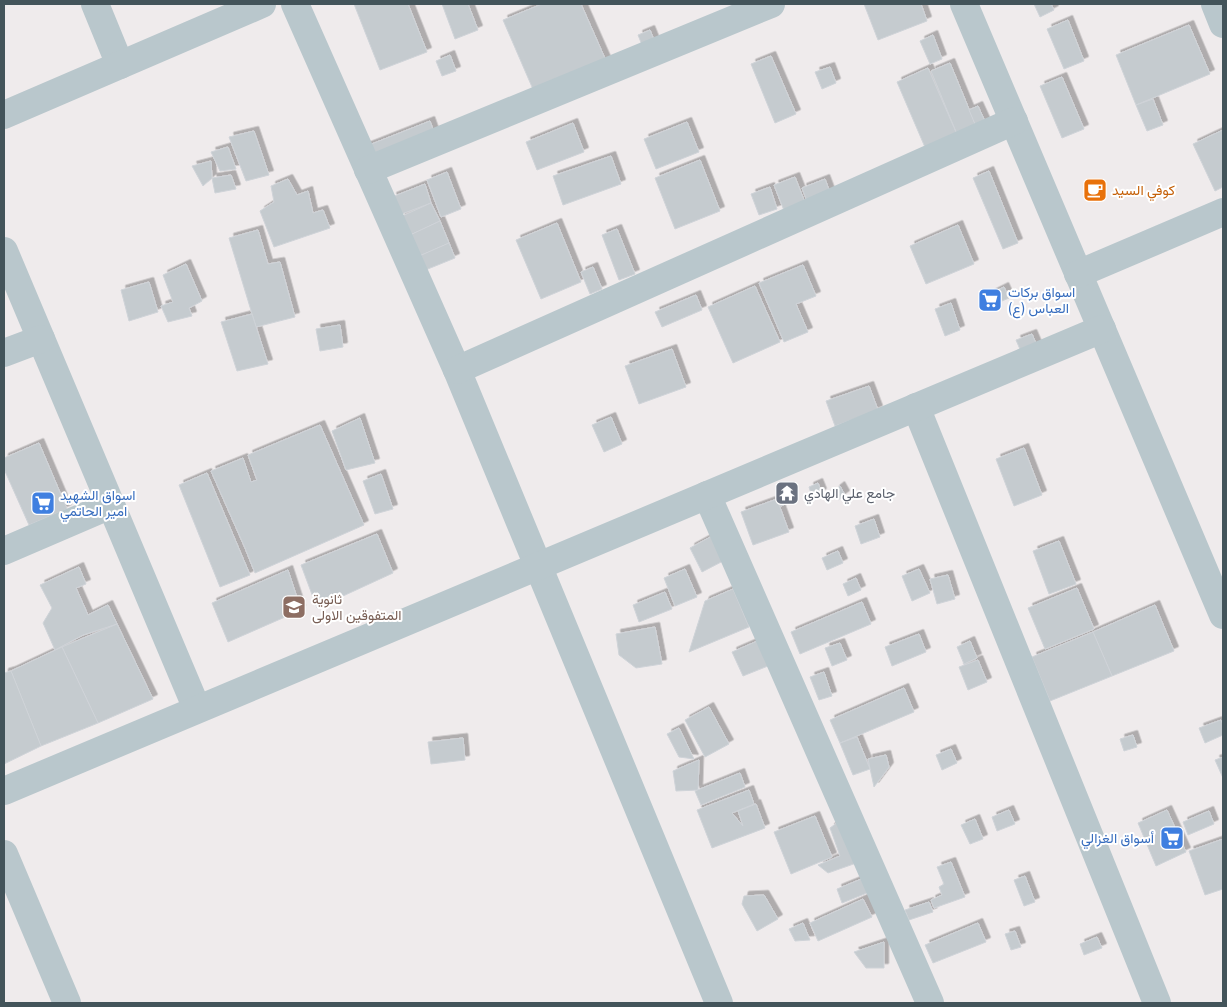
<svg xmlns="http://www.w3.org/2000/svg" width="1227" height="1007" font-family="'Public Sans',Vazirmatn,sans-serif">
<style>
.building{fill:#c5cbcf;stroke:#cfd3d8;filter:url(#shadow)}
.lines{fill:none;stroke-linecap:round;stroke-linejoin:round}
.minor{stroke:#b9c7cc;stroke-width:28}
.labels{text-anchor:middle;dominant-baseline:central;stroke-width:4;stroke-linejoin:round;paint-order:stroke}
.food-label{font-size:14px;fill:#c56008;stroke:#fff;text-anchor:start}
.shop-label{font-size:14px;fill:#366cbe;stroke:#fff;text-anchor:start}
.worship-label{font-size:14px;fill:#5b616d;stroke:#fff;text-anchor:start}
.education-label{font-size:14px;fill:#785e54;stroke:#fff;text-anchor:start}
</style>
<defs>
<filter id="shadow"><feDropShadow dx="4.5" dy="-4.5" stdDeviation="0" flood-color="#0004"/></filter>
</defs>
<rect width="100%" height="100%" fill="#efebec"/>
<g class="building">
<polygon points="354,4 408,4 427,52 380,70"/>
<polygon points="442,4 468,4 478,30 455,39"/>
<polygon points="542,4 581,4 607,63 535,94 503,20"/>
<polygon points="864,4 921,4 927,21 878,40"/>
<polygon points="1034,4 1051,4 1054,10 1040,17"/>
<polygon points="1068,20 1084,61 1064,69 1047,29"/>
<polygon points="1189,25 1210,74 1136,105 1116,55"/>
<polygon points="650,30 656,45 644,50 638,35"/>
<polygon points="933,35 942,59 930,64 920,41"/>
<polygon points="450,55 456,71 442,76 436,61"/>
<polygon points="771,56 796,114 775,123 751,64"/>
<polygon points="950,63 978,131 959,139 931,71"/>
<polygon points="830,67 836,83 822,89 815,72"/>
<polygon points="928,68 959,139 927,152 897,82"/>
<polygon points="1062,77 1084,129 1062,138 1040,86"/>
<polygon points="1153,99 1163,125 1147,131 1136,105"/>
<polygon points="978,106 988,128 978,131 969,110"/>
<polygon points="430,121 436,138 371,164 364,147"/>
<polygon points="687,122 699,152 656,169 644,139"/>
<polygon points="573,123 584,152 537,170 526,142"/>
<polygon points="1223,130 1223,187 1215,191 1193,144"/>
<polygon points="254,131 269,175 246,181 229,137"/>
<polygon points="228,147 236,169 220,171 211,152"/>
<polygon points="611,156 621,184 563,205 553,176"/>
<polygon points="700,160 720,211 675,229 655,178"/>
<polygon points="211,161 212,178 203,186 192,166"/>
<polygon points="989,171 1018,243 1003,249 973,178"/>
<polygon points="447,172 461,209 441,217 427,180"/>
<polygon points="231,175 236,189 215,193 212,178"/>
<polygon points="795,177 806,205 785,213 774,185"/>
<polygon points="288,179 297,195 308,191 313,213 323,210 330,228 274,247 260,211 274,202 271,186"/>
<polygon points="825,179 831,195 808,204 802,188"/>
<polygon points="425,184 431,203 399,215 392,197"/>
<polygon points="770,187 777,209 759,215 751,194"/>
<polygon points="431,203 440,221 408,236 400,217"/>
<polygon points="440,221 449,243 417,257 408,236"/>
<polygon points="557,223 581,282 541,299 516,240"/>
<polygon points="958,225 974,264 926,284 910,246"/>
<polygon points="617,229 635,274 619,280 602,235"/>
<polygon points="258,230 268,264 280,262 295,317 256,327 229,238"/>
<polygon points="449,243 455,258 423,271 417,257"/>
<polygon points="186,264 202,301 189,308 192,316 168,322 161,306 173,302 163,275"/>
<polygon points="803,265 816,296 796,304 808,332 784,342 759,283"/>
<polygon points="593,267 602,289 590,294 581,272"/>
<polygon points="149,282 158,312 129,321 121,290"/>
<polygon points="755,286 780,342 733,363 708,307"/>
<polygon points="1004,287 1009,298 995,304 990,294"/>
<polygon points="696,295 702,310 662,327 655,312"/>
<polygon points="951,303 960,330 945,336 935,309"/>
<polygon points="252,314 268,364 237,371 221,322"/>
<polygon points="340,325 343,347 320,351 316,329"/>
<polygon points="1032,334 1038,348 1022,354 1016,340"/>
<polygon points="672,349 686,387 639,404 625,366"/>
<polygon points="869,386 878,410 835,426 826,401"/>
<polygon points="611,417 622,444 604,452 592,425"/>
<polygon points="360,418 375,463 346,470 332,431"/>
<polygon points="320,425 364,525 255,573 245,548 211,471 243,458 251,482 257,480 248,455"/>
<polygon points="39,443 67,509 29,525 4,469 4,458"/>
<polygon points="1024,448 1042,495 1014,506 996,459"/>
<polygon points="207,473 250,575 220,587 179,485"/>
<polygon points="381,474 393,509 375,514 363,481"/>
<polygon points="818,483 822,493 812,497 809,487"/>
<polygon points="840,486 845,495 838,500 835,490"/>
<polygon points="785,496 788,503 781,506 779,499"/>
<polygon points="777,499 789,532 753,545 741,512"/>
<polygon points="874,519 880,537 861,544 855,526"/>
<polygon points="377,534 393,573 317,608 301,565"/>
<polygon points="714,535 727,559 702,572 690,548"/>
<polygon points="1059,541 1076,584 1049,594 1033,551"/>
<polygon points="838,551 843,563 827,570 822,558"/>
<polygon points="79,567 86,584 76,588 88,615 108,605 117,624 83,635 55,650 43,623 52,608 40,585"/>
<polygon points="685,569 697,597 675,606 664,578"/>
<polygon points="919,569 930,593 912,601 902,576"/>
<polygon points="288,570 301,610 228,642 212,603"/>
<polygon points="948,575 955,599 937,604 930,579"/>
<polygon points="856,578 861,590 848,596 843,584"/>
<polygon points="1077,588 1094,629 1045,649 1028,608"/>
<polygon points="733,589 749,627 689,652 705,601"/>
<polygon points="665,592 672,609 639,622 633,605"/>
<polygon points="862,602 871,624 800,654 791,632"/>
<polygon points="1155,605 1174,651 1112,676 1093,632"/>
<polygon points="117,624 153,699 98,723 62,647"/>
<polygon points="655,627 662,664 636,668 619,655 616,634"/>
<polygon points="1093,632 1112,676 1050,701 1032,657"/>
<polygon points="919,634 926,652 892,666 885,647"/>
<polygon points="762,639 773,664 743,676 732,652"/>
<polygon points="970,641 977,658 964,664 957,647"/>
<polygon points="840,643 847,660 832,666 825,648"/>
<polygon points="62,647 98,723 41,746 11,671"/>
<polygon points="978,660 987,682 968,690 959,667"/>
<polygon points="11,671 41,746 4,764 4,673"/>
<polygon points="824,672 832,696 819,700 810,677"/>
<polygon points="904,688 914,712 840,743 830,720"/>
<polygon points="709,707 729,744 705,757 685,720"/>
<polygon points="1221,720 1223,725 1223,735 1205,743 1199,728"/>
<polygon points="679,728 694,759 679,757 667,734"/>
<polygon points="1133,735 1137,747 1124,751 1120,739"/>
<polygon points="857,737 870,769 853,775 840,743"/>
<polygon points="463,738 465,760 431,764 428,742"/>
<polygon points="951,749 957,763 942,770 936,755"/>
<polygon points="886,755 889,767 874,787 868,759"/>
<polygon points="1223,757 1223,778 1215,760"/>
<polygon points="699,760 698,790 676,791 673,771"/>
<polygon points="740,773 745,787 701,805 695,791"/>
<polygon points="749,790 754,804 732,813 743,826 738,811 756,804 765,828 712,848 697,810"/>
<polygon points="1009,810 1015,824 997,831 992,817"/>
<polygon points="1167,810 1186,852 1156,866 1138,823"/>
<polygon points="1209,811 1214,824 1188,835 1183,822"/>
<polygon points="815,816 832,857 791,874 774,832"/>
<polygon points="846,816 865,860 828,873 818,865 840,856 830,828"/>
<polygon points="975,819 983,839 970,844 961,825"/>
<polygon points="1223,839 1223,889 1205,895 1189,851"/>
<polygon points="951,862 965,897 934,908 931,900 942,895 939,887 944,884 937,867"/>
<polygon points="871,875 877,889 842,903 837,889"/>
<polygon points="1025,876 1035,902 1024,906 1014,880"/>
<polygon points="764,895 778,919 757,931 742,904 744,896"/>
<polygon points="863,899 872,917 818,941 810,923"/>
<polygon points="929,902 933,912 909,920 905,910"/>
<polygon points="803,923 810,940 795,941 789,929"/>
<polygon points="978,923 986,942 933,963 925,945"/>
<polygon points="1015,931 1021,947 1011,950 1005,934"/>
<polygon points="1097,937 1102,948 1084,955 1080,944"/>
<polygon points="884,942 884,968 866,968 854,952"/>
</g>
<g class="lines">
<g class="minor">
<polyline points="95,4 120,65"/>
<polyline points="295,4 457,370 719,1003"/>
<polyline points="964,4 1223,615"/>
<polyline points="1215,4 1223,24"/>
<polyline points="4,115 262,4"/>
<polyline points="368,170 771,4"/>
<polyline points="4,251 197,709"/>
<polyline points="1078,274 1223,212"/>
<polyline points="4,353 41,339"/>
<polyline points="457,370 1014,121"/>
<polyline points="916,407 1157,1003"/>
<polyline points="707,495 930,1003"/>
<polyline points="4,551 111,505"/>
<polyline points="4,791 1102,329"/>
<polyline points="4,854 67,1003"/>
</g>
</g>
<defs>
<g id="cafe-square" transform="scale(1.25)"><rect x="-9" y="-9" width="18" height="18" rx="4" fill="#e8710a" stroke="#fff"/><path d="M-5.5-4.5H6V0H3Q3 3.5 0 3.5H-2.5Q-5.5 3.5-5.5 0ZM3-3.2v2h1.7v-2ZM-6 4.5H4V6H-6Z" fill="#fff"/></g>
<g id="supermarket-square" transform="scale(1.25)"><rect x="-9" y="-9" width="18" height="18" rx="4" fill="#3f7fe0" stroke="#fff"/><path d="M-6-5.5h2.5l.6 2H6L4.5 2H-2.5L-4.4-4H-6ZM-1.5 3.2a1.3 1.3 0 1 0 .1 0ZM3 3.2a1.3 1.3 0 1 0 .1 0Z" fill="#fff"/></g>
<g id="temple-square" transform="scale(1.25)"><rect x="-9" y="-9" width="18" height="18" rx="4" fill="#6b7280" stroke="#fff"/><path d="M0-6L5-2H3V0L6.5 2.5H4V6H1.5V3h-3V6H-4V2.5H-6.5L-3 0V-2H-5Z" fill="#fff"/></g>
<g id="school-square" transform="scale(1.25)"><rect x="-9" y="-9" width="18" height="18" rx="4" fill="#8d6e63" stroke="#fff"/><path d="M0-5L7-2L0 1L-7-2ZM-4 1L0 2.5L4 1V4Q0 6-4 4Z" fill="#fff"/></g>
</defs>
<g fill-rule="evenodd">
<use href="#cafe-square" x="1095" y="190"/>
<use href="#supermarket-square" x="990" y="300"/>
<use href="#temple-square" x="787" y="493"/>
<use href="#supermarket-square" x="43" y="503"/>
<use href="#school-square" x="294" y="607"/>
<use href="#supermarket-square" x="1172" y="838"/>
</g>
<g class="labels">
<g class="food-label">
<text x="1112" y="190">كوفي السيد</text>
</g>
<g class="shop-label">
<text x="1008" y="292">اسواق بركات<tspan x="1008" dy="16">العباس (ع)</tspan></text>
<text x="60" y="495">اسواق الشهيد<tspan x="60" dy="16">امير الحاتمي</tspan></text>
<text x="1154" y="838" text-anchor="end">أسواق الغزالي</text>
</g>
<g class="worship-label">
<text x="804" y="493">جامع علي الهادي</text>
</g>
<g class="education-label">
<text x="312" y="599">ثانوية<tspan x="312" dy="16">المتفوقين الاولى</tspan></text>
</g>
</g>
<rect width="1227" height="1007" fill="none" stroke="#43545a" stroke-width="10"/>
</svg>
